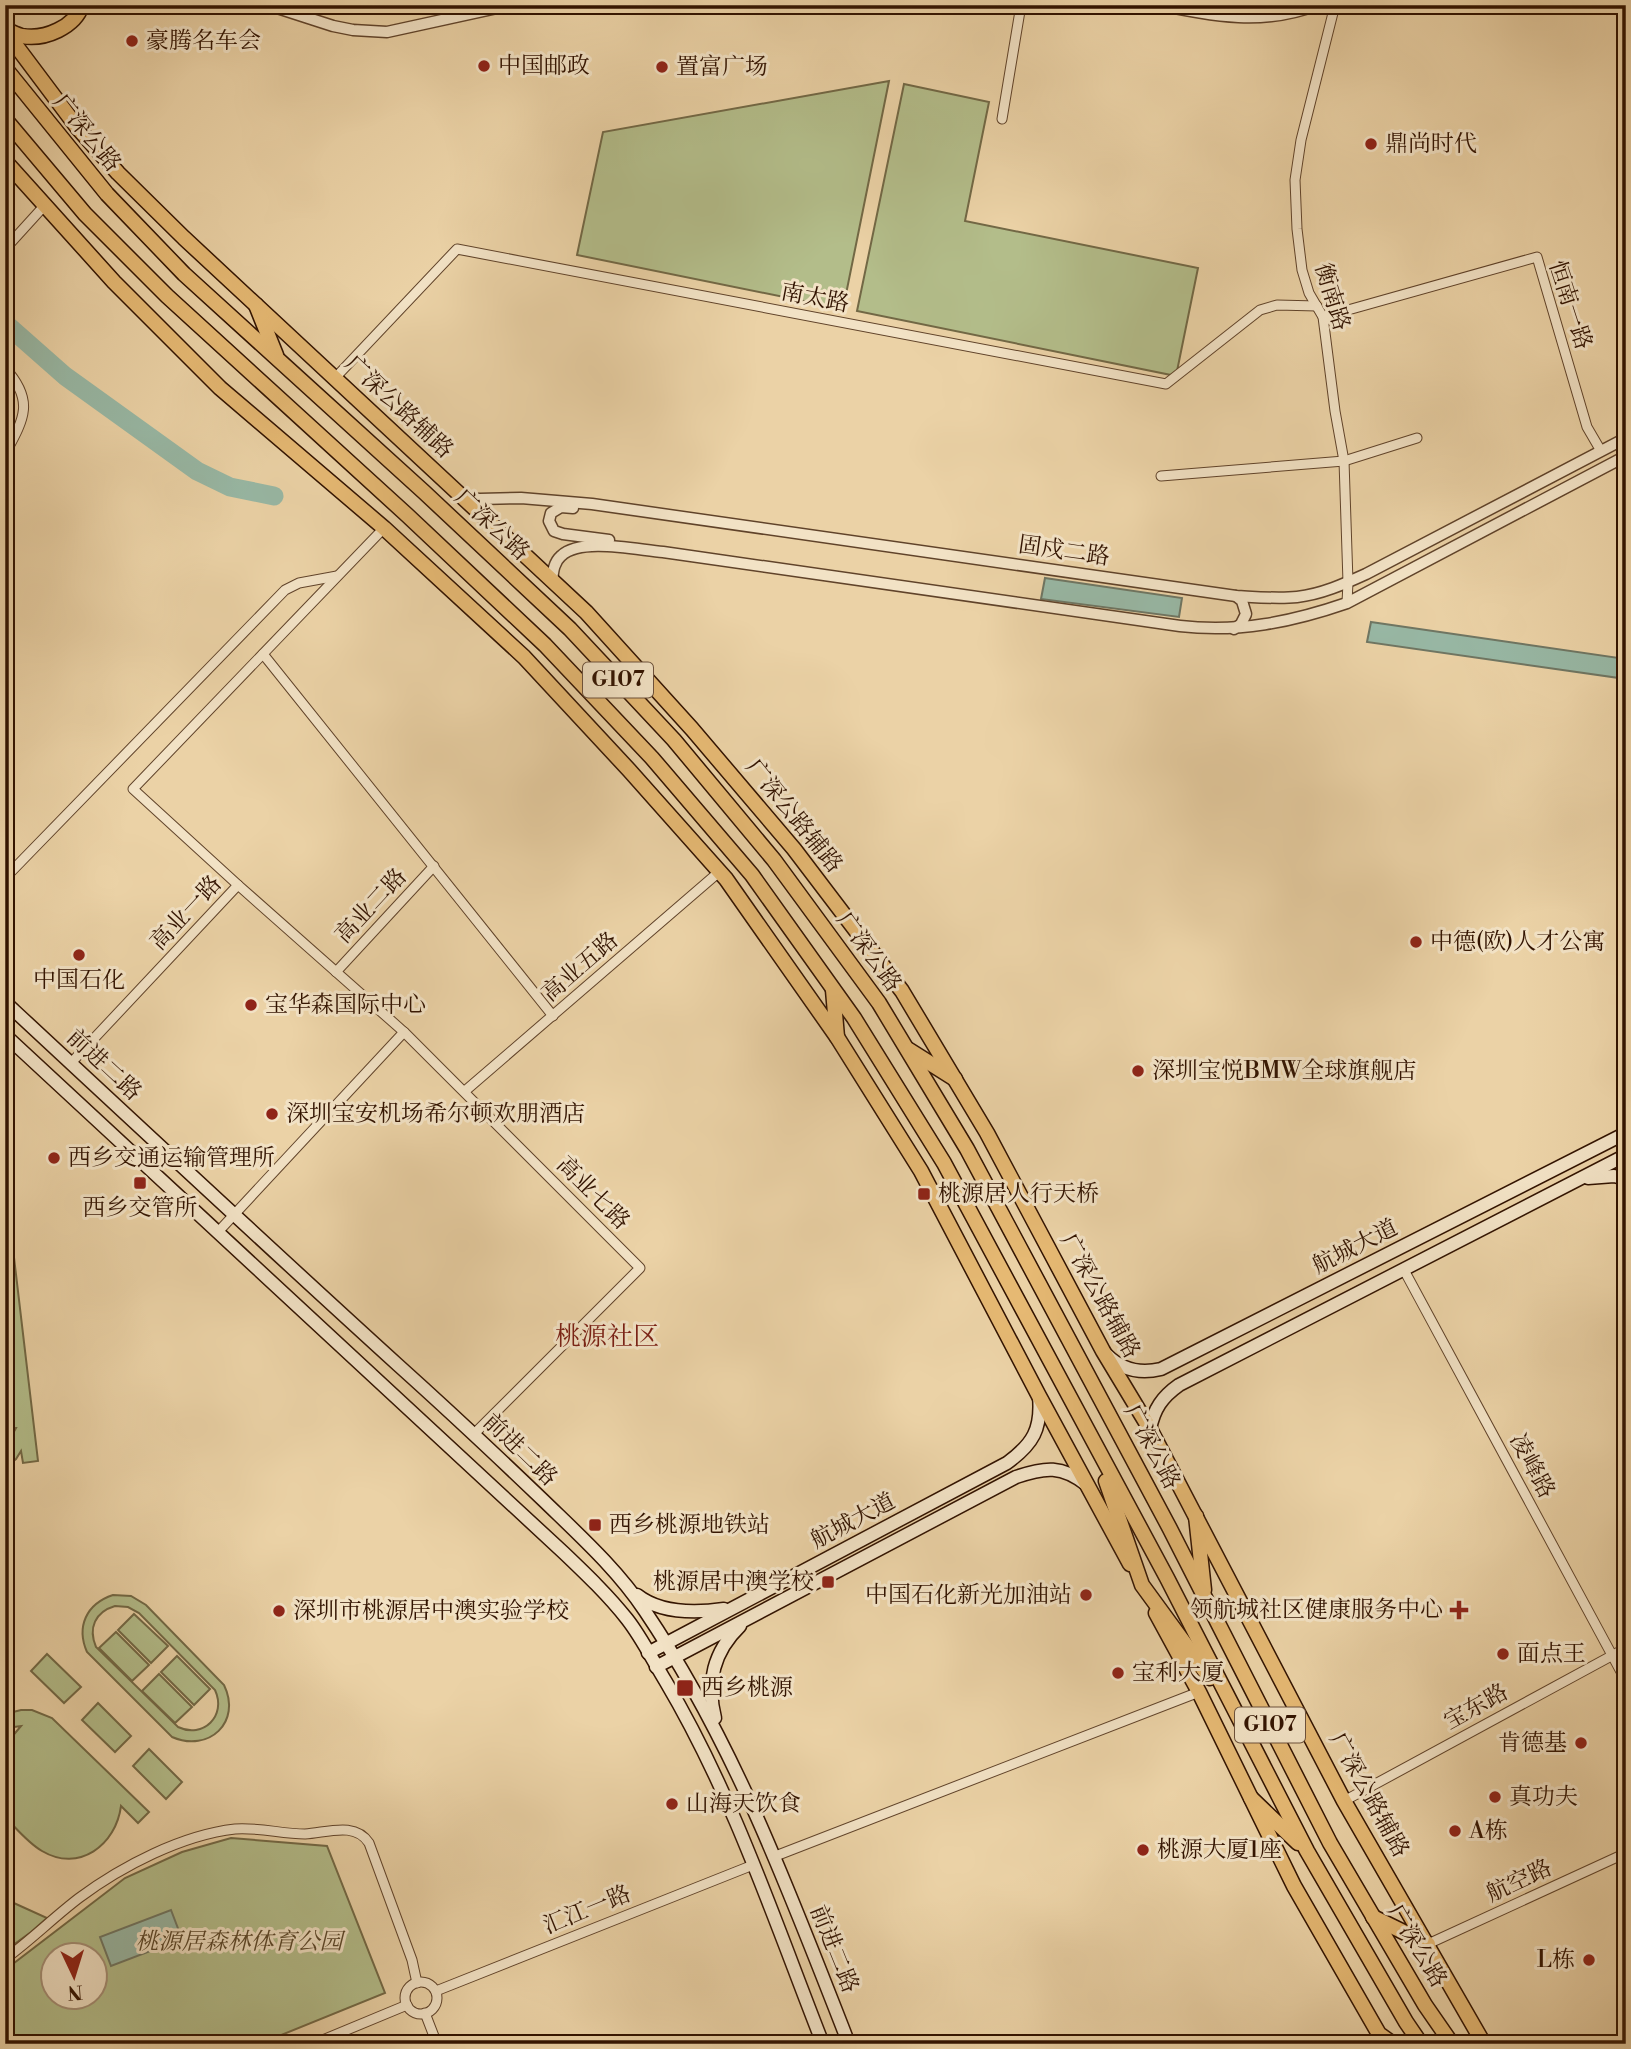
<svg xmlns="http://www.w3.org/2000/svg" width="1631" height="2049" font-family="'Libre Bodoni','Noto Serif SC',serif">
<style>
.green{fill:#b3bd8a;stroke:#726845;stroke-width:2;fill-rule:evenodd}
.water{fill:#98b8a5;stroke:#6f7663;stroke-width:2}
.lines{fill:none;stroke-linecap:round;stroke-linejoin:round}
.river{stroke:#98b8a5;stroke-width:19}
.minor-casing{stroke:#60432a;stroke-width:11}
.tertiary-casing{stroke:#60432a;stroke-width:13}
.secondary-casing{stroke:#321300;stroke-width:15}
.primary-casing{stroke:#321300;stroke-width:17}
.trunk-casing{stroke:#321300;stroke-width:17}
.minor{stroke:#f2e2c5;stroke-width:9}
.tertiary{stroke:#f2e2c5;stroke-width:10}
.secondary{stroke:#f2e2c5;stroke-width:12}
.primary{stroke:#e6b973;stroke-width:14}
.trunk{stroke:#e6b973;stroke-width:14}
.poi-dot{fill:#8f2418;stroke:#f2e2c5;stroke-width:2.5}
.labels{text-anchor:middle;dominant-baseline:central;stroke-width:6;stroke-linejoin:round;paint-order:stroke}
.shield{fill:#f2e2c5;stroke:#6c513b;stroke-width:2}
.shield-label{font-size:21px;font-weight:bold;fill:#321300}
.poi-label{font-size:23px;fill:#321300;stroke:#f2e2c5;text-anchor:start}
.street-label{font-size:23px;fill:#321300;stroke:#f2e2c5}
.park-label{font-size:23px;font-style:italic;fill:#594629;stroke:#f2e2c5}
.quarter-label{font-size:26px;fill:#7a1f14;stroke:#f2e2c5}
</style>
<rect width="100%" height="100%" fill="#ebd2a6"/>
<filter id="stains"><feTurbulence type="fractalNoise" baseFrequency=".00286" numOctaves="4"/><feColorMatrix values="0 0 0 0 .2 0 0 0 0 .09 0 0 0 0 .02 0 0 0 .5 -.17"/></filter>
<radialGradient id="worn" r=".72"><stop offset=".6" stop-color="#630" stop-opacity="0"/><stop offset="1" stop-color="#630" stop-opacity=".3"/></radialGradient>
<g class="green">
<polygon points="889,81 843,309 577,255 603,132"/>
<polygon points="904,84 989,102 965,221 1198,268 1176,376 857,311"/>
<polygon points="11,1232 38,1461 23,1463 21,1451 16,1459 5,1468 5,1448 16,1428 5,1428 5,1233"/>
<path d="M113 1595 131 1596 146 1605 224 1685C242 1722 209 1753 172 1737L87 1652C76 1627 86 1604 113 1595ZM115 1606 128 1607 139 1613 215 1690C227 1716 203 1739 178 1727L96 1647C88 1628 95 1612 115 1606Z"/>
<polygon points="134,1614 168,1646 151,1663 118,1630"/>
<polygon points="116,1632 149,1665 132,1681 99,1648"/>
<polygon points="47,1654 81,1687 64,1703 31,1671"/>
<polygon points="177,1656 210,1689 194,1705 161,1672"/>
<polygon points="159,1674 192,1707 175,1723 142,1691"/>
<polygon points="98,1703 131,1736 115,1752 82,1720"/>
<path d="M21 1710H32L52 1718 149 1812 138 1823 121 1806C116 1845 79 1873 42 1851 28 1843 17 1829 5 1817V1745L21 1726 14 1727 5 1731V1714Z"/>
<polygon points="149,1749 182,1782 166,1799 133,1766"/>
<path d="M231 1838 327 1846 385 1993 259 2044H5V1970L125 1878 182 1852ZM52 1954H94V1996H52Z"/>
<polygon points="5,1899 47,1918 31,1932 5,1951"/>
</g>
<g class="water">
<polygon points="1045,578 1182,598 1179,617 1041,599"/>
<polygon points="1371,622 1626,659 1626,679 1367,642"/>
<polygon points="171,1910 182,1939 111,1966 100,1937"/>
</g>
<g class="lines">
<polyline class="river" points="5,323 65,376 197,471 230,487 274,496"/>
<g class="minor-casing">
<g id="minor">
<polyline points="1335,5 1301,140 1295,180 1297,229 1302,270 1309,293 1323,317 1335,411 1344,461 1348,582 1347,603"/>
<polyline points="1002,119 1021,5"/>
<polyline points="5,249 45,205"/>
<polyline points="1323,317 1537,257 1587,427 1601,451"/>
<path d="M5 368C35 401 24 419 5 454"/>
<polyline points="335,378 457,249 1166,384 1260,310 1277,305 1317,306"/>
<polyline points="1161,476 1344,461 1417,438"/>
<polyline points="263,654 553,1016"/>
<polyline points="5,878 285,590 299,583 337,576"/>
<polyline points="238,885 133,789 384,528"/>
<polyline points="336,972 434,866"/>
<polyline points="71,1063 238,885 404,1032 640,1268 474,1434"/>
<polyline points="465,1091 719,872"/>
<polyline points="217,1233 404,1032"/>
<polyline points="1404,1270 1626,1681"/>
<polyline points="1344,1801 1626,1648"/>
<polyline points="773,1857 1199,1692"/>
<polyline points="1428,1944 1626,1853"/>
<path d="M5 1959C31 1940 54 1917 79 1898 122 1866 182 1835 235 1829 258 1827 282 1834 305 1834 326 1833 355 1821 369 1843L412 1960 417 1983"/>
<circle cx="421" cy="1998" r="16"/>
<polyline points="436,1991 753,1865"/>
<polyline points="425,2013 437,2044"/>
<polyline points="313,2044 407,2005"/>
</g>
</g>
<g class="tertiary-casing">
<g id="tertiary">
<polyline points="268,5 333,26 353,30 387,32 511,5"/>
<path d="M1160 5C1214 16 1263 26 1317 5"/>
<path d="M463 498 480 499 521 498 592 504 1236 596C1256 597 1277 599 1297 597 1322 594 1344 584 1366 574L1626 438"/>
<polyline points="573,508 561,507 551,513 549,521 554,531 563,534 609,540"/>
<path d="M552 581C553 571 554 562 561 556 581 537 637 550 663 552L1180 626C1238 633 1292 622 1347 603L1626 456"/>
<polyline points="1234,629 1241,624 1246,614 1242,601 1236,596"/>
</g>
</g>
<g class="secondary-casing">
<g id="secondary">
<path d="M5 1002C135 1123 266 1245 398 1365 447 1409 495 1454 543 1500 579 1535 617 1569 645 1611 735 1744 791 1896 849 2044"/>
<path d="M5 1035 564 1553C586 1574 608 1595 627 1619 642 1638 653 1661 666 1682 733 1795 775 1922 823 2044"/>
<polyline points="1588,1178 1614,1176 1626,1179"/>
<path d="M1107 1355C1122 1370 1140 1374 1161 1369L1626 1133"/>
<path d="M1150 1429C1154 1409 1162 1397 1179 1385L1626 1155"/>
<path d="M637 1595C661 1614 696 1613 724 1609"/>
<path d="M648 1653 1007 1463C1033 1444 1042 1429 1039 1396"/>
<path d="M656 1667 1016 1477C1045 1467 1062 1465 1087 1485"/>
<path d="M715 1718C706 1683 714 1651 740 1626"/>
</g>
</g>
<g class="primary-casing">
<g id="primary">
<path d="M7 30C12 32 17 35 22 36 45 40 75 27 82 5"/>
<polyline points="5,31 77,127 118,173 184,238 586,612 692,729 794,849 902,991 987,1133 1103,1351 1150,1429 1344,1801 1484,2044"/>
<polyline points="5,161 114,282 220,388 384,528 524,657 629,770 726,879 837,1037 921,1171 1039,1396 1130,1564"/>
<polyline points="1156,1613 1199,1692 1294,1886 1379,2034 1393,2044"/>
</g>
</g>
<g class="trunk-casing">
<g id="trunk">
<polyline points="5,68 107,194 184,274 424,492 570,629 674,740 774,860 879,1003 967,1149 1169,1527 1330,1843 1425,2005 1452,2044"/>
<polyline points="5,119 85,214 167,296 407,515 545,645 652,758 752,875 854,1018 944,1163 1167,1578 1307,1851 1406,2022 1421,2044"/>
<polyline points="256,305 276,355"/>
<polyline points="833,990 837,1037"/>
<polyline points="909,1050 955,1079"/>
<polyline points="1106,1481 1142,1585 1210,1678"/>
<polyline points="1196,1516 1204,1590"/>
<polyline points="1251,1798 1298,1843"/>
<polyline points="1373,1917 1428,1944"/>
</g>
</g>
<use href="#minor" class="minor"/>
<use href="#tertiary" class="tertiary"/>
<use href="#secondary" class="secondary"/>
<use href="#primary" class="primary"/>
<use href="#trunk" class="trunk"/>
</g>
<g class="poi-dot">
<circle cx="132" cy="41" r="7"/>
<circle cx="484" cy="66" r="7"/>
<circle cx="662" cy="67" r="7"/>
<circle cx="1371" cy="144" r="7"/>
<circle cx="1416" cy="942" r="7"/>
<circle cx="79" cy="955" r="7"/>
<circle cx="251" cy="1005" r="7"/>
<circle cx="1138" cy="1071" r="7"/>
<circle cx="272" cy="1114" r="7"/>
<circle cx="54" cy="1158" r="7"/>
<rect x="133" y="1176" width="14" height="14" rx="3.5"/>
<rect x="917" y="1187" width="14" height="14" rx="3.5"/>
<rect x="588" y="1518" width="14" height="14" rx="3.5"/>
<rect x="821" y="1575" width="14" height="14" rx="3.5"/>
<circle cx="1086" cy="1595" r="7"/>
<path d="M1455.5 1599.5h7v7h7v7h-7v7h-7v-7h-7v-7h7z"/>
<circle cx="279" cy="1611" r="7"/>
<circle cx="1503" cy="1654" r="7"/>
<circle cx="1118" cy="1673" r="7"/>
<rect x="676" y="1679" width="18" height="18" rx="3.5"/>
<circle cx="1581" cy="1743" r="7"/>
<circle cx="1495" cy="1797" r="7"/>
<circle cx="672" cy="1804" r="7"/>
<circle cx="1455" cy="1831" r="7"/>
<circle cx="1143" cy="1850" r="7"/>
<circle cx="1589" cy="1960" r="7"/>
</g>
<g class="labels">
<g class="shield">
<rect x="583" y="662.5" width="70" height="35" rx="5"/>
<rect x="1235" y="1707.5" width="70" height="35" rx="5"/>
</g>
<g class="shield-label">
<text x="618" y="680">G107</text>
<text x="1270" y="1725">G107</text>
</g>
<g class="poi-label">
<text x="146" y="41">豪腾名车会</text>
<text x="498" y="66">中国邮政</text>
<text x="676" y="67">置富广场</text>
<text x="1385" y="144">鼎尚时代</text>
<text x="1430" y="942">中德(欧)人才公寓</text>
<text x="79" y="980" text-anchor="middle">中国石化</text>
<text x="265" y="1005">宝华森国际中心</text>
<text x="1152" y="1071">深圳宝悦BMW全球旗舰店</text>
<text x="286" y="1114">深圳宝安机场希尔顿欢朋酒店</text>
<text x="68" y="1158">西乡交通运输管理所</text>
<text x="938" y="1194">桃源居人行天桥</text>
<text x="140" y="1208" text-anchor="middle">西乡交管所</text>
<text x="609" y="1525">西乡桃源地铁站</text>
<text x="814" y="1582" text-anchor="end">桃源居中澳学校</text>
<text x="1072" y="1595" text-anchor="end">中国石化新光加油站</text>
<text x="1443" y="1610" text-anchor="end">领航城社区健康服务中心</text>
<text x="293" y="1611">深圳市桃源居中澳实验学校</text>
<text x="1517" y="1654">面点王</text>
<text x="1132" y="1673">宝利大厦</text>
<text x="701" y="1688">西乡桃源</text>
<text x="1567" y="1743" text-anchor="end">肯德基</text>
<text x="1509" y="1797">真功夫</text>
<text x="686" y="1804">山海天饮食</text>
<text x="1469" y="1831">A栋</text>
<text x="1157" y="1850">桃源大厦1座</text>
<text x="1575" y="1960" text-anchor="end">L栋</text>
</g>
<g class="street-label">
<text transform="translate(87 133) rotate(51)">广深公路</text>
<text transform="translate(1332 297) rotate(73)">衡南路</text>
<text transform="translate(815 298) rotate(11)">南太路</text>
<text transform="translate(1570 305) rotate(72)">恒南一路</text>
<text transform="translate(399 407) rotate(43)">广深公路辅路</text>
<text transform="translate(492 525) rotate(43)">广深公路</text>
<text transform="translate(1064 551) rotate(8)">固戍二路</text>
<text transform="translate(794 816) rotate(51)">广深公路辅路</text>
<text transform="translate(371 906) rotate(-47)">高业二路</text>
<text transform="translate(186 913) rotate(-47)">高业一路</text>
<text transform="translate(869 952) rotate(54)">广深公路</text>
<text transform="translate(580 967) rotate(-41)">高业五路</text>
<text transform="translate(104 1065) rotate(43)">前进二路</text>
<text transform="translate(593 1193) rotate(45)">高业七路</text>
<text transform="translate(1355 1247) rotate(-27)">航城大道</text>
<text transform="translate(1100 1296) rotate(61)">广深公路辅路</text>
<text transform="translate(1152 1447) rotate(62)">广深公路</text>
<text transform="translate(520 1450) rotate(44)">前进二路</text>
<text transform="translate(1532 1466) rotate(62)">凌峰路</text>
<text transform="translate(853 1521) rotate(-28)">航城大道</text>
<text transform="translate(1476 1707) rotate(-29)">宝东路</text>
<text transform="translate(1369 1795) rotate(61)">广深公路辅路</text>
<text transform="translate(1519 1881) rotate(-25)">航空路</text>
<text transform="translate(587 1910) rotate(-22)">汇江一路</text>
<text transform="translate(1417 1946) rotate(59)">广深公路</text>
<text transform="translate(834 1949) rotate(68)">前进二路</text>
</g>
<g class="park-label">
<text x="239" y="1942">桃源居森林体育公园</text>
</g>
<g class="quarter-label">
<text x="607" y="1337">桃源社区</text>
</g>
</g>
<rect width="1631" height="2049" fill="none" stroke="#ebd2a6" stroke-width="28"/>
<rect x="7" y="7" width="1617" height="2035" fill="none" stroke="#321300" stroke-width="3.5"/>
<rect x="14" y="14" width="1603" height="2021" fill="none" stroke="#321300" stroke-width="2"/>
<g transform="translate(74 1976) rotate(176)"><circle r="33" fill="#f2e2c5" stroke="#a58f76" stroke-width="2"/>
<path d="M0-5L12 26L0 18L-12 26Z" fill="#8f2418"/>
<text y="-10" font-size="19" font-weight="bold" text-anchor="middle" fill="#321300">N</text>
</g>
<rect width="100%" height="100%" filter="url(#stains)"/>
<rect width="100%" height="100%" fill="url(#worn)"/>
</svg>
